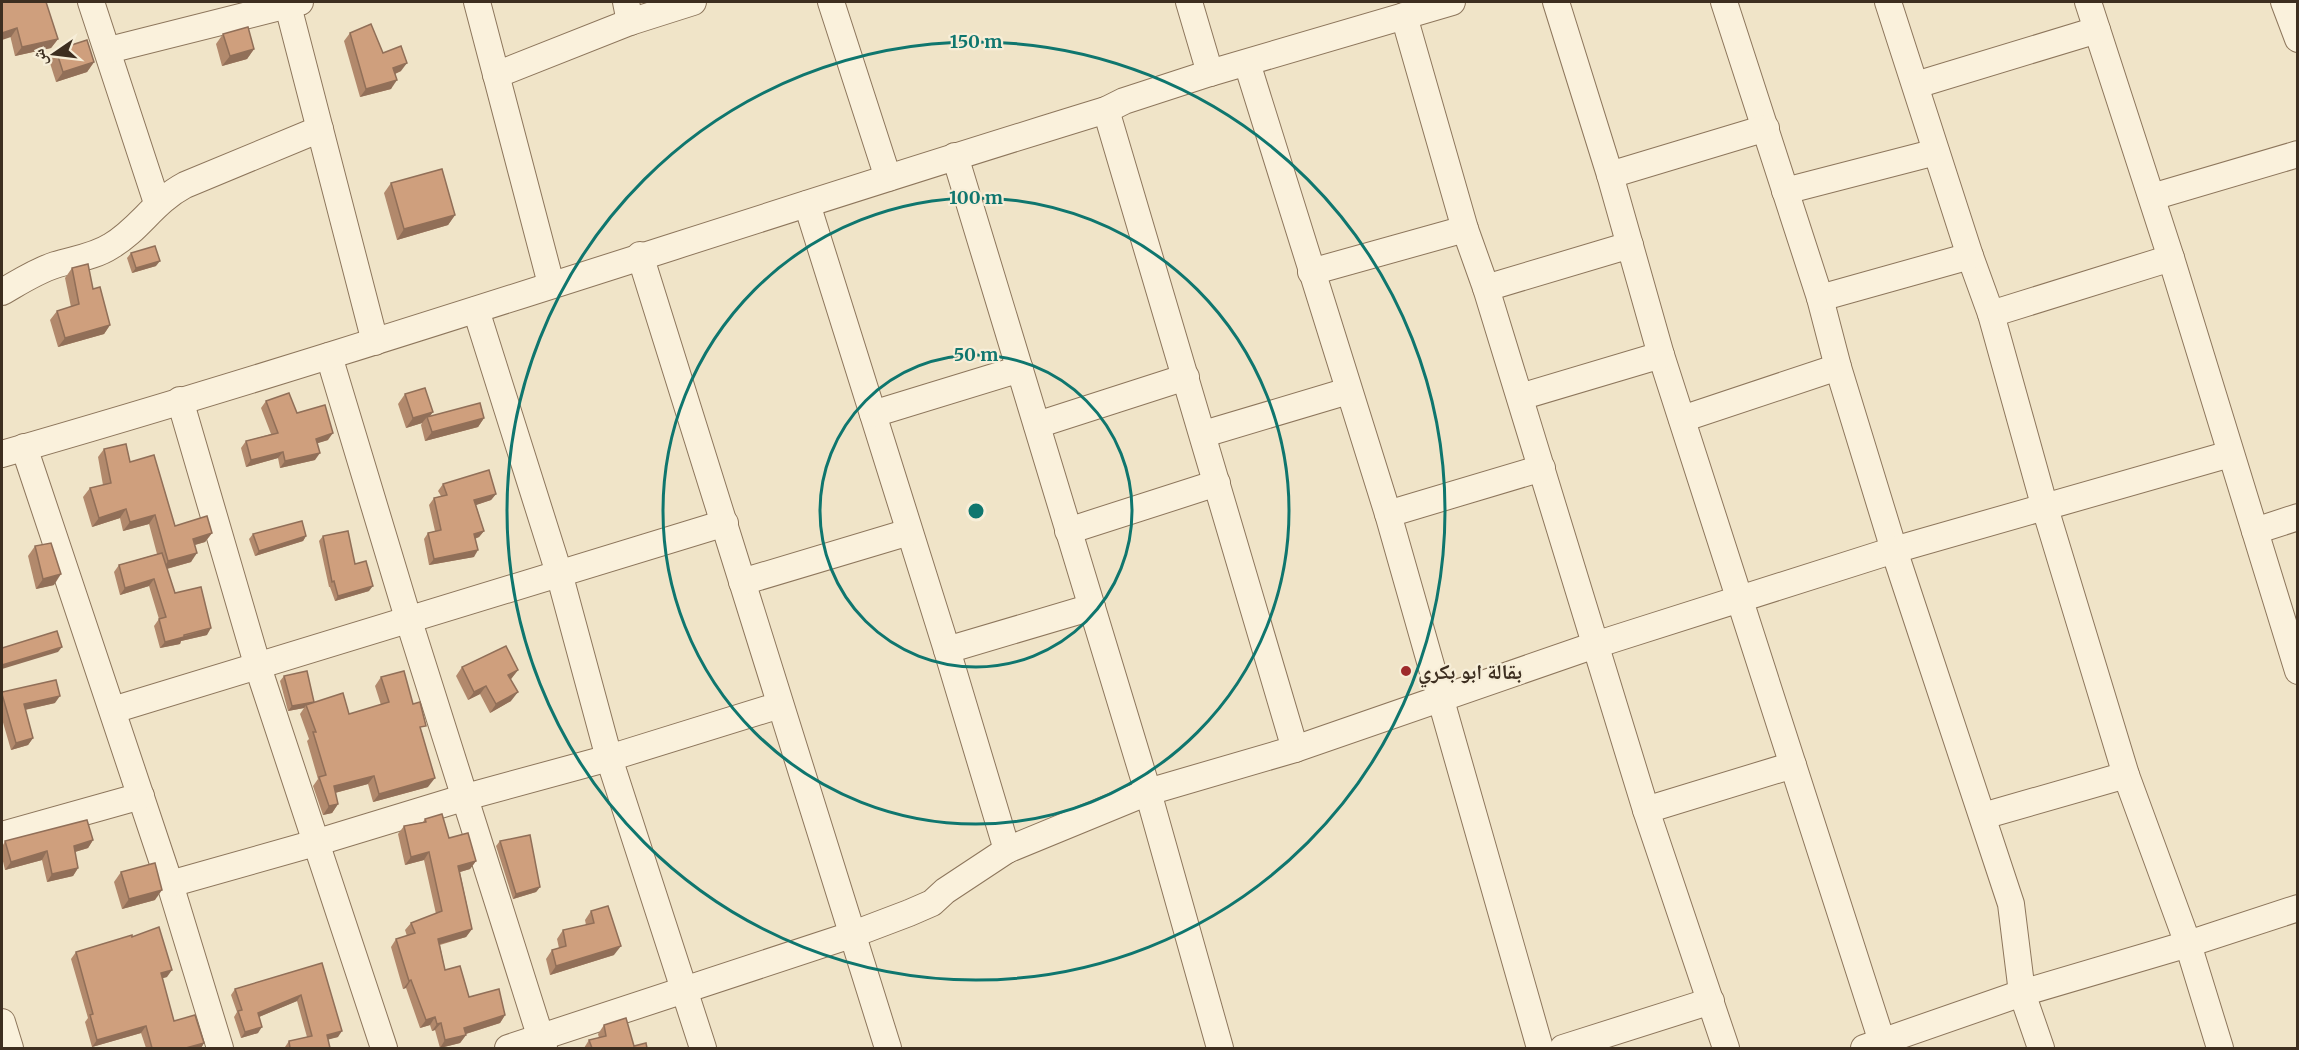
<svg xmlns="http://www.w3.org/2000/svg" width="2299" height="1050" font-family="Merriweather,'Noto Naskh Arabic',serif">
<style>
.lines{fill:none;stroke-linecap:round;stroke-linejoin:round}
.minor-casing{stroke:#8d765c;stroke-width:28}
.minor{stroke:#faf1dc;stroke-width:26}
.wall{fill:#b2896c}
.shaded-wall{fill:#916f58}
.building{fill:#cf9f7d;stroke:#916f58;stroke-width:1.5}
.ring{fill:none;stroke:#0f766e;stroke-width:3}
.poi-dot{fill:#9e2a2b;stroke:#f7eed8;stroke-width:2}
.labels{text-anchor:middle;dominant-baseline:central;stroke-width:4.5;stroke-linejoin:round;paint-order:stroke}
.poi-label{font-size:21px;font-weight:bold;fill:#3d2e20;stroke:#f7eed8;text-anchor:start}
.centre{fill:#0f766e;stroke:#f7eed8;stroke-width:3}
.ring-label{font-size:18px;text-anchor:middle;font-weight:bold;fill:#0f766e;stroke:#f7eed8;stroke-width:4.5;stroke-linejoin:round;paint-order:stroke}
</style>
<rect width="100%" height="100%" fill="#f0e4c8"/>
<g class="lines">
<g class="minor-casing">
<g id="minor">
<polyline points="91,2 157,203"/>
<polyline points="287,2 375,342"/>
<polyline points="477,2 551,284"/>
<polyline points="626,2 630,22"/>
<polyline points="831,2 888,178"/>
<polyline points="1189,2 1210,73"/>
<polyline points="1556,2 1610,175 1661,355 1884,1048"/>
<polyline points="1724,2 1820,298 1838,367 1894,550 2011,904 2022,993 2041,1048"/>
<polyline points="1888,2 1970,256 1991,314 2045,508 2126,775 2188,944 2220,1048"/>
<polyline points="2088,2 2171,258 2298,671"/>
<polyline points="2284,2 2298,39"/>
<polyline points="1404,16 1465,229 1486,288 1646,810 1726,1048"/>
<polyline points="109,50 300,2"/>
<polyline points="1247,63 1388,514 1540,1048"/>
<polyline points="496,75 630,22 693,2"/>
<polyline points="1916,85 2097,30"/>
<polyline points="1106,110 1295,749"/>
<polyline points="955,156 1148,792 1220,1048"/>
<polyline points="1610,175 1766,128"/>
<polyline points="1785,191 1936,152"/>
<polyline points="2152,197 2298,154"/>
<polyline points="807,204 947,650 1007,850"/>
<polyline points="640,255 888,1048"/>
<polyline points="1311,272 1465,229"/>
<polyline points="1486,288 1630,245"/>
<path d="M2 292C18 283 36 271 55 265 74 259 94 257 111 246 140 229 153 202 185 185L320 129"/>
<polyline points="1820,298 1970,256"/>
<polyline points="476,310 559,573 609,758 703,1048"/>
<polyline points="1991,314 2171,258"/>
<polyline points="329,356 408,618 544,1048"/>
<polyline points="1520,397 1661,355"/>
<polyline points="180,400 258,667 384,1048"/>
<polyline points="873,414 1020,369"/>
<polyline points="1682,419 1838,367"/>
<polyline points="1037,425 1186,377"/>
<polyline points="1204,434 1348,391"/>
<polyline points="24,447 170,884 220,1048"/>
<path d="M2 454C372 348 737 223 1106 110L1124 101 1210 73 1452 2"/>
<polyline points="1388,514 1542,468"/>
<polyline points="1068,531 1217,483"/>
<polyline points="2255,531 2298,517"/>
<polyline points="742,582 909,532"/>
<polyline points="947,650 1092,607"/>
<polyline points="113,710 725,523"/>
<polyline points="1646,810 1793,765"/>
<polyline points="1983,816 2126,775"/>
<polyline points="2,835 141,796"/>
<polyline points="170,884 315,843 466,797 609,758 780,705"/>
<polyline points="2,1022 10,1048"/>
<polyline points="508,1048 851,935 909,913 932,903 945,891 1007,850 1148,792 1295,749 1595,645 1894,550 2230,454"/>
<polyline points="1563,1048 1711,1001"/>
<polyline points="1864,1048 2022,993 2188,944 2298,908"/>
</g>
</g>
<use href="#minor" class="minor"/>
</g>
<g class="wall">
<polygon points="2,2 58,39 51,48 15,56"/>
<polygon points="350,33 383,53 401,71 395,74 391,89 360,97 344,41"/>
<polygon points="223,34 254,49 247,59 222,66 216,44"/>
<polygon points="56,50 94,62 87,72 56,82 49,60"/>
<polygon points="391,183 455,215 448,225 397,240 384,193"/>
<polygon points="131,253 156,266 132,273 127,258"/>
<polygon points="72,268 93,289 110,325 104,334 58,347 50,320 57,311 71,307 65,278"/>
<polygon points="405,394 430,416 484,418 478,427 425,441 421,425 422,423 406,428 398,404"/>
<polygon points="266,401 297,413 328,440 317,443 315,460 280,468 278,458 246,467 241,448 246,441 271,434 261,408"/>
<polygon points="104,449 130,462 175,526 212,533 205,542 195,545 191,562 167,569 175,593 207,635 181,641 180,644 160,648 154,626 159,619 149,586 120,595 114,572 119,565 157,554 149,524 123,531 120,518 92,527 83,497 90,488 103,485 98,457"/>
<polygon points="443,484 496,494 491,500 476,505 484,531 479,537 475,539 474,557 429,565 424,539 428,533 435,531 429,505 434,498 441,496 438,491"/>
<polygon points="253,534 306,536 303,541 255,556 249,539"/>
<polygon points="323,536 355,564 369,591 335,601 330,587 329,587 319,541"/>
<polygon points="35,546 54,585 36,589 28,556"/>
<polygon points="462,667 518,670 511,679 511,701 490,713 480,694 468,700 456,676"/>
<polygon points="284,676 314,702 313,703 349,714 381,705 375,686 381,677 422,732 428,787 373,802 368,784 335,793 338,804 332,813 323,815 313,786 318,779 307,741 309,739 300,714 304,708 288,711 280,681"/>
<polygon points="2,692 55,703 25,710 33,738 28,745 11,750 2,719"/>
<polygon points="425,819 476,861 470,869 460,872 472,929 466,937 440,945 445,970 469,997 505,1015 500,1023 466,1034 466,1035 460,1043 440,1048 435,1030 432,1031 430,1025 420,1028 406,988 403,989 391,947 396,939 407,936 405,930 411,923 436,914 424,860 405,865 398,834 404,826 423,822"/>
<polygon points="93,840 88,848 75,852 78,868 73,876 47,882 42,860 5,870 2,857 2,847 5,841"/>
<polygon points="500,841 540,887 536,892 513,899 496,846"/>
<polygon points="121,872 155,900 122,909 114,882"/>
<polygon points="591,911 614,955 550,975 546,959 552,950 559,948 557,939 563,930 586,925 585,920"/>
<polygon points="132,937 167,977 162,978 174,1021 204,1043 201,1048 146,1048 141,1033 92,1047 85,1022 88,1018 71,959 76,952"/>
<polygon points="322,963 338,1037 328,1039 330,1048 285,1048 285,1047 289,1041 307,1037 297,1001 259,1017 258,1033 241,1038 234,1017 237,1012 231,995 235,989"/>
<polygon points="604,1025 634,1046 647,1048 584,1048 589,1040 599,1038 598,1034"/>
</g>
<g class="shaded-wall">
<polygon points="17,28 11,37 2,40 2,33"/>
<polygon points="58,39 51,48 15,56 22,47"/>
<polygon points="254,49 247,59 222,66 230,56"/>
<polygon points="94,62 87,72 56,82 63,72"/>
<polygon points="407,63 401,71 388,77 393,68"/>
<polygon points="397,80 391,89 360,97 366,89"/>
<polygon points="455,215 448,225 397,240 404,229"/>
<polygon points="160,261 156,266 132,273 136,268"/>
<polygon points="110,325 104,334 58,347 65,338"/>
<polygon points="433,412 428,419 427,417 422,423 406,428 413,418"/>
<polygon points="484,418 478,427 425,441 432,432"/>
<polygon points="333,433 328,440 312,445 316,439"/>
<polygon points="283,452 278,458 246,467 251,460"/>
<polygon points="320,453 315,460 280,468 285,461"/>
<polygon points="496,494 491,500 470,507 474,500"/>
<polygon points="126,509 120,518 92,527 99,518"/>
<polygon points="155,515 149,524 123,531 130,522"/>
<polygon points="484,531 479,537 470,540 474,534"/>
<polygon points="212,533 205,542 187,547 193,539"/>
<polygon points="306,536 303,541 255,556 259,551"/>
<polygon points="478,550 474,557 429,565 434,559"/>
<polygon points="197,553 191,562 162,570 168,561"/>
<polygon points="61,574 54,585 36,589 43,579"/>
<polygon points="154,579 149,586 120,595 125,588"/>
<polygon points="373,586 369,591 335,601 338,596"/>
<polygon points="211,628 207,635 181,641 180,644 160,648 165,642"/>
<polygon points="62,647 58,652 2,669 2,665"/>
<polygon points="518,670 511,679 502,683 508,675"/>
<polygon points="486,686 480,694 468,700 474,692"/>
<polygon points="518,692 511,701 490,713 496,704"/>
<polygon points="60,696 55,703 19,711 24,704"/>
<polygon points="314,702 310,707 306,705 304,708 288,711 292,706"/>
<polygon points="33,738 28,745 11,750 16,743"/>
<polygon points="374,776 368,784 327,795 334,786"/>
<polygon points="435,778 428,787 373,802 379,794"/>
<polygon points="338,804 332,813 323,815 329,806"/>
<polygon points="93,840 88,848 68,854 74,846"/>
<polygon points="47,851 42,860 5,870 11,862"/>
<polygon points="429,852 424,860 405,865 411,857"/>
<polygon points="476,861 470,869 453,874 458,866"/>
<polygon points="78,868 73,876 47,882 52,874"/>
<polygon points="540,887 536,892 513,899 516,894"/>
<polygon points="162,890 155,900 122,909 129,899"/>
<polygon points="472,929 466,937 433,946 438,939"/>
<polygon points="621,946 614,955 550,975 556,966"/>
<polygon points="172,970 167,977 156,980 161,973"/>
<polygon points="411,980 406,988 403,989 409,981"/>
<polygon points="301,995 297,1001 254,1019 258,1013"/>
<polygon points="505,1015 500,1023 459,1036 464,1028"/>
<polygon points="435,1017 430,1025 420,1028 426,1020"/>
<polygon points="441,1023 435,1030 432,1031 437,1024"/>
<polygon points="146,1026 141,1033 92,1047 97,1040"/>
<polygon points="262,1027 258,1033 241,1038 245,1032"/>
<polygon points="342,1031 338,1037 323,1041 327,1035"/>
<polygon points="466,1035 460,1043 440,1048 445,1040"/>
<polygon points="204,1043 201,1048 186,1048"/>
</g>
<g class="building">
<polygon points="2,2 46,2 58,39 22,47 17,28 2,33"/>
<polygon points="371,24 383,53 401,46 407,63 393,68 397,80 366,89 350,33"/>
<polygon points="248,27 254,49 230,56 223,34"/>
<polygon points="87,40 94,62 63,72 56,50"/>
<polygon points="442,169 455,215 404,229 391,183"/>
<polygon points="155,246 160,261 136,268 131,253"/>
<polygon points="88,264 93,289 100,287 110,325 65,338 57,311 79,304 72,268"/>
<polygon points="425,388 433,412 413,418 405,394"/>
<polygon points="289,393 297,413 325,405 333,433 316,439 320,453 285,461 283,452 251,460 246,441 278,433 266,401"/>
<polygon points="480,403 484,418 432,432 427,417"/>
<polygon points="126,444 130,462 154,455 175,526 207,516 212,533 193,539 197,553 168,561 155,515 130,522 126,509 99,518 90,488 111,483 104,449"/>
<polygon points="489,470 496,494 474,500 484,531 474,534 478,550 434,559 428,533 441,530 434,498 447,495 443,484"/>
<polygon points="302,521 306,536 259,551 253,534"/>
<polygon points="348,531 355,564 366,561 373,586 338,596 334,581 332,582 323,536"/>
<polygon points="51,543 61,574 43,579 35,546"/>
<polygon points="162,553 175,593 201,587 211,628 184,635 184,637 165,642 159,619 166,617 154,579 125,588 119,565"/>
<polygon points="57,631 62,647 2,665 2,648"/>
<polygon points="506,646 518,670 508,675 518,692 496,704 486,686 474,692 462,667"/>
<polygon points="307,671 314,702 292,706 284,676"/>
<polygon points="404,671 413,704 420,702 426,726 420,727 435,778 379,794 374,776 334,786 338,804 329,806 319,777 326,775 313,732 316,732 306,705 343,693 349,714 389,702 381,677"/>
<polygon points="56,680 60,696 24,704 33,738 16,743 2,694 2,692"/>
<polygon points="442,814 449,838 468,833 476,861 458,866 472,929 438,939 445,970 460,966 469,997 499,989 505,1015 464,1028 466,1035 445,1040 441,1023 437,1024 435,1017 426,1020 411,980 409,981 396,939 415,933 411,923 442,911 429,852 411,857 404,826 426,822 425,819"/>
<polygon points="87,820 93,840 74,846 78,868 52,874 47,851 11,862 5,841"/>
<polygon points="530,835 540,887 516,894 500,841"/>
<polygon points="155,863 162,890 129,899 121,872"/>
<polygon points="608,906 621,946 556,966 552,950 566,946 563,930 594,923 591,911"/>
<polygon points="159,927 172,970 161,973 174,1021 195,1015 204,1043 186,1048 152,1048 146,1026 97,1040 90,1015 93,1014 76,952 132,935 132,937"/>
<polygon points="322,963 342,1031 327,1035 330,1048 290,1048 289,1041 312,1036 301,995 258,1013 262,1027 245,1032 238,1011 242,1010 235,989"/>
<polygon points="626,1018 634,1046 646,1043 647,1048 592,1048 589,1040 606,1036 604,1025"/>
</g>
<g class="ring">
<circle cx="976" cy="511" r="156"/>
<circle cx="976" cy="511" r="313"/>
<circle cx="976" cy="511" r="469"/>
</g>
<circle class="poi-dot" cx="1406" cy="671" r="6"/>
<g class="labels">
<g class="poi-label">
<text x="1418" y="671">بقالة ابو بكري</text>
</g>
</g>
<circle cx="976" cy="511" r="9" class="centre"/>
<g class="ring-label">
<text x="976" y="48">150 m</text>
<text x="976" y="204">100 m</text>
<text x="976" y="361">50 m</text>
</g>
<rect width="2299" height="1050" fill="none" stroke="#3d2e20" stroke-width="6"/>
<g transform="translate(54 54) rotate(256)" stroke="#f7eed8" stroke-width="4.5" paint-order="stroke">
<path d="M0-4.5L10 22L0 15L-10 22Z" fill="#3d2e20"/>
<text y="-9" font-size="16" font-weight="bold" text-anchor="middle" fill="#3d2e20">ش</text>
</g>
</svg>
